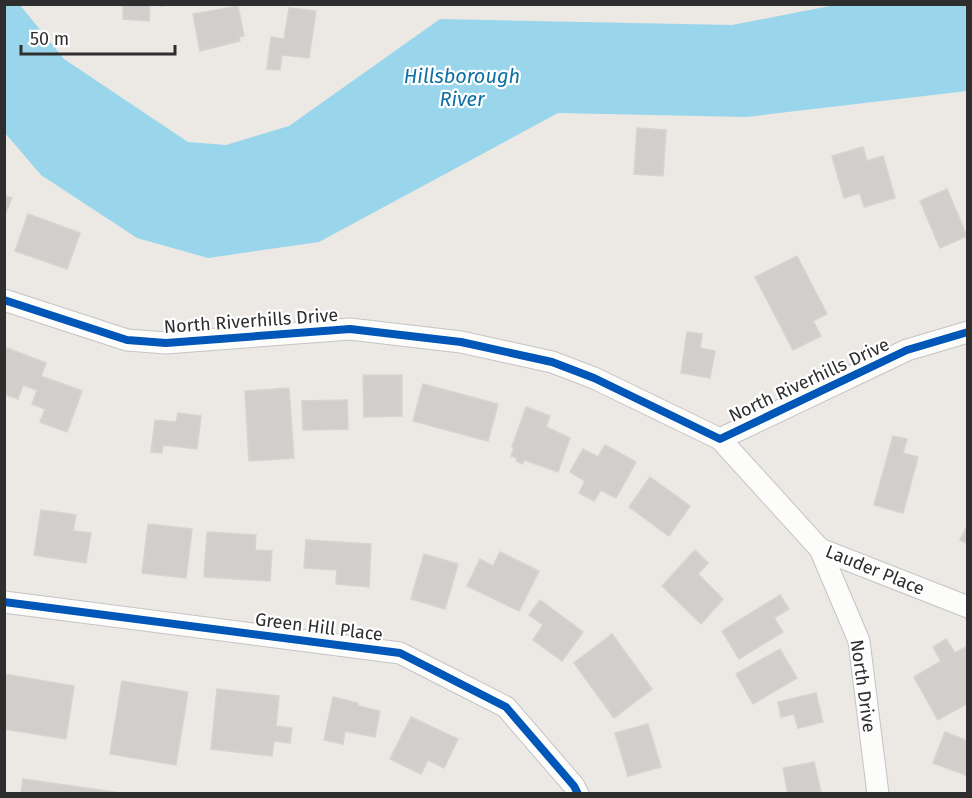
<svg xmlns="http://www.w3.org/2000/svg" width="972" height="798" font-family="'Fira Sans',sans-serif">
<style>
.water{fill:#99d6ec}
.building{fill:#d1cecb;stroke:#d7d4d0;stroke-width:1.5}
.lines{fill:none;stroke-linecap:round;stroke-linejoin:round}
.minor-casing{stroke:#c5c4c5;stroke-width:23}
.minor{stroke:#fcfcfb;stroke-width:21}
.cycleway-casing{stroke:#fff;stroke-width:11}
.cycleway{stroke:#0057b8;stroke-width:8}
.labels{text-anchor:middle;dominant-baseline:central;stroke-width:4.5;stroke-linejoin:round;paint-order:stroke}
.street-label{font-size:18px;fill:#2e2e2e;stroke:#fff}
.water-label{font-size:20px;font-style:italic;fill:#0d6fa3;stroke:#fff}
</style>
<rect width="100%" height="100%" fill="#ece8e4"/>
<polygon class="water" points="4,5 20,5 64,59 188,142 226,145 289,126 440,19 732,25 835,5 967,5 967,91 746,117 558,113 319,242 208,258 137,238 41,175 5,133"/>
<g class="building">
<polygon points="123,4 164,4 164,6 150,5 149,21 123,19"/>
<polygon points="238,6 244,36 239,37 240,41 200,51 193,14"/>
<polygon points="289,8 316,11 309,58 282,55 280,70 267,69 271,37 284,39"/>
<polygon points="637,128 666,130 663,176 634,174"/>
<polygon points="863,147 867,161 883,156 895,198 864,207 860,193 844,198 832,156"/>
<polygon points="947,189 967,236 940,248 920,201"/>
<polygon points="4,195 12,198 4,217"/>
<polygon points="28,214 80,233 67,269 15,251"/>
<polygon points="797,256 827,314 813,321 821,336 793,350 755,277"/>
<polygon points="687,332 702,334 700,348 715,351 710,378 681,373"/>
<polygon points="7,348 46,363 41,376 82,391 67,432 40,422 45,409 32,404 37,390 23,385 18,399 4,394 4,354"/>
<polygon points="363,375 402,375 402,416 364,417"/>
<polygon points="423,384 498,404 488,441 413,421"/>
<polygon points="289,388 294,458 249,461 245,391"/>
<polygon points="347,400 348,429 303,430 302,401"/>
<polygon points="526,407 550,416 546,427 570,438 558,472 524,460 523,464 516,461 517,458 511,456 514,448 512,447"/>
<polygon points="178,413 201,416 197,449 163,445 162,453 151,452 155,420 176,422"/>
<polygon points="893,436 907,439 903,453 918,457 903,513 874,505"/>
<polygon points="605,445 636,462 616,498 601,490 594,501 579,493 585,481 570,472 583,449 598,457"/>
<polygon points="650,477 690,506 669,536 629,507"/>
<polygon points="41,510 76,515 73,531 91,533 86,563 34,555"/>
<polygon points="148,524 192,529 186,578 142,573"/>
<polygon points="968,524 968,544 960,540"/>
<polygon points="207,532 256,535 255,550 272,551 270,581 204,577"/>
<polygon points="306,540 371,544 369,587 336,584 337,570 304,568"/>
<polygon points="695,550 708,563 698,574 723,599 701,624 662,586"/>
<polygon points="500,552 539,571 519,611 467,586 480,559 493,566"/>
<polygon points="424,554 458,564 445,609 411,599"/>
<polygon points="780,595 789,609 774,618 783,632 739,659 722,631"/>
<polygon points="540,600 583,632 562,661 533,640 543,625 529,615"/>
<polygon points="612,634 652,689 614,718 574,663"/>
<polygon points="946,639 955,653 968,646 968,703 938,720 914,677 941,661 933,647"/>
<polygon points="780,649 797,678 753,704 736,674"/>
<polygon points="4,674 74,686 66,739 4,729"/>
<polygon points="122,681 188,692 176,765 110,754"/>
<polygon points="217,689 279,696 276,726 292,728 290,743 274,741 272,756 211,749"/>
<polygon points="816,693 823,722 798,728 794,714 781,717 778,702"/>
<polygon points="333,697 358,703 358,706 380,711 375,737 345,731 343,744 324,740"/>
<polygon points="411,717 458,739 444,768 428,760 421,774 390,759"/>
<polygon points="648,724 661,767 628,776 615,733"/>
<polygon points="945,732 968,741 968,776 933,763"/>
<polygon points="814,762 821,792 788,794 783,768"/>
<polygon points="23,779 115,792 114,794 21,794"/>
</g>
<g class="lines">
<g class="minor-casing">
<g id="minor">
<polyline points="4,300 127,340 166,343 350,329 461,342 552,362 594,378 720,439 907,350 968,332"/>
<polyline points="720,439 820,549 968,607"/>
<polyline points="820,549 859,641 878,794"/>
<polyline points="4,602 400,653 506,707 574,786 578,794"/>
</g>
</g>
<use href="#minor" class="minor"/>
<g class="cycleway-casing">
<g id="cycleway">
<polyline points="4,300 127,340 166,343 350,329 461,342 552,362 594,378 720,439 907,350 968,332"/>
<polyline points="4,602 400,653 506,707 574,786 578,794"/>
</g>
</g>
<use href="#cycleway" class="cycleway"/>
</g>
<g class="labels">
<g class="street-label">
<text transform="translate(251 321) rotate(-4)">North Riverhills Drive</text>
<text transform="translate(809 380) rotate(-25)">North Riverhills Drive</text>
<text transform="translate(875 570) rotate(22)">Lauder Place</text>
<text transform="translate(319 627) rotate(7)">Green Hill Place</text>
<text transform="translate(863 686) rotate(82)">North Drive</text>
</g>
<g class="water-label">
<text x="462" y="76">Hillsborough<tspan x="462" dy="23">River</tspan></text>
</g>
</g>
<rect width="972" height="798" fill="none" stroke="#2e2e2e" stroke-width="12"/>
<path d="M21 45v9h154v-9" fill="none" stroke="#2e2e2e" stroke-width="3"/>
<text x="30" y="45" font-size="18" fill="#2e2e2e" stroke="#ffffff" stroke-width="4.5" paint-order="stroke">50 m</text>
</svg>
